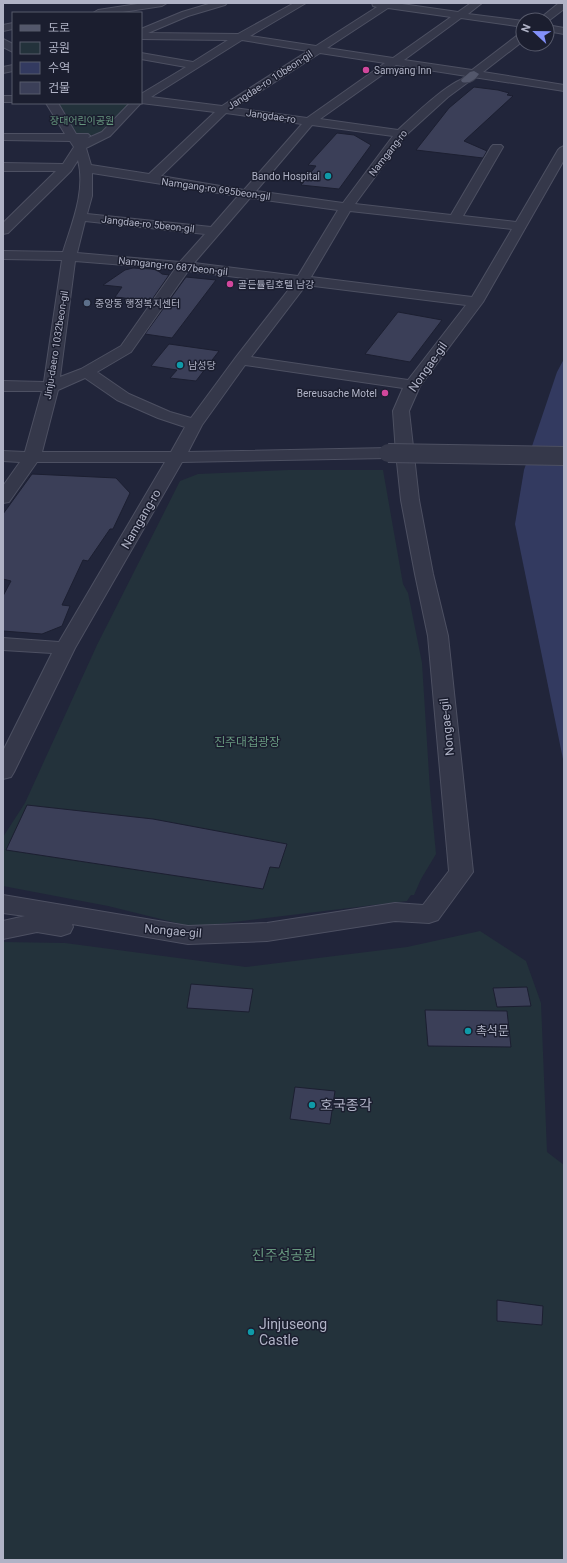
<svg xmlns="http://www.w3.org/2000/svg" width="567" height="1563" font-family="Roboto,'Noto Sans KR',sans-serif">
<style>
.green{fill:#23323b}
.water{fill:#333a60}
.building{fill:#3b3f58;stroke:#1c1f31}
.lines{fill:none;stroke-linecap:round;stroke-linejoin:round}
.minor-casing{stroke:#4d5062;stroke-width:2}
.major-casing{stroke:#3e4153;stroke-width:2}
.minor{fill:#35384a;fill-rule:evenodd}
.major{fill:#53576b;fill-rule:evenodd}
.minor-bridge-casing{stroke:#4d5062;stroke-width:20;stroke-linecap:butt}
.minor-bridge{stroke:#35384a;stroke-width:18}
.hotel-dot{fill:#d1479c;stroke:#1b1e2f;stroke-width:1.5}
.culture-dot{fill:#0f9aa8;stroke:#1b1e2f;stroke-width:1.5}
.service-dot{fill:#5c6f8a;stroke:#1b1e2f;stroke-width:1.5}
.labels{text-anchor:middle;dominant-baseline:central;stroke-width:3;stroke-linejoin:round;paint-order:stroke}
.far-poi-label{font-size:10px;fill:#b0b3c6;stroke:#1b1e2f;text-anchor:start}
.far-street-label{font-size:10px;fill:#b0b3c6;stroke:#1b1e2f}
.far-park-label{font-size:10px;fill:#67987f;stroke:#1b1e2f}
.street-label{font-size:12px;fill:#b0b3c6;stroke:#1b1e2f}
.park-label{font-size:12px;fill:#67987f;stroke:#1b1e2f}
.poi-label{font-size:12px;fill:#b0b3c6;stroke:#1b1e2f;text-anchor:start}
.near-poi-label{font-size:14px;fill:#b0b3c6;stroke:#1b1e2f;text-anchor:start}
.near-park-label{font-size:14px;fill:#67987f;stroke:#1b1e2f}
</style>
<rect width="100%" height="100%" fill="#21253a"/>
<g class="green">
<polygon points="52,103 136,103 109,132 73,138"/>
<polygon points="288,470 383,470 403,584 408,593 422,663 430,790 436,854 421,879 414,895 411,895 407,901 193,927 108,906 3,886 3,837 25,803 97,645 180,481 198,474"/>
<polygon points="480,931 526,961 541,1003 547,1152 564,1165 564,1560 3,1560 3,942 65,943 246,967 407,947"/>
</g>
<polygon class="water" points="564,359 564,764 515,524 524,470 557,372"/>
<g class="building">
<polygon points="474,87 498,90 509,93 507,95 513,96 464,141 487,151 483,158 416,150 449,108"/>
<polygon points="337,133 354,135 371,145 339,189 301,185 316,166 308,165"/>
<polygon points="133,268 151,269 157,270 162,274 169,275 151,301 115,297 122,287 103,285 125,270"/>
<polygon points="186,277 216,280 172,338 145,334"/>
<polygon points="398,312 442,320 410,362 365,354"/>
<polygon points="169,344 219,351 196,381 170,378 177,370 151,366"/>
<polygon points="32,474 116,478 130,493 113,529 110,529 88,561 83,560 62,605 70,606 62,626 42,634 3,631 3,596 11,581 3,579 3,514"/>
<polygon points="27,805 153,819 287,844 279,868 270,867 263,889 6,850"/>
<polygon points="191,984 253,989 249,1012 187,1008"/>
<polygon points="527,987 531,1006 497,1007 493,988"/>
<polygon points="425,1010 507,1011 511,1047 428,1046"/>
<polygon points="295,1087 335,1091 330,1124 290,1119"/>
<polygon points="497,1300 543,1306 542,1325 497,1321"/>
</g>
<g class="lines">
<g class="minor-casing">
<g id="minor">
<polygon points="144,3 167,3 162,6 116,13 93,13 98,10"/>
<path d="M212 3H227L225 5 188 16 148 33 238 34 294 3H306L250 36 316 46 377 7 373 6 372 3H395L458 12 471 3H482L468 14 523 21V27L461 18 404 60 472 70 519 34 523 33V41L483 72 564 85V91L396 65 320 119 398 130C410 119 456 74 470 78L471 80 448 97 405 136 355 204 451 215 491 147 493 145H501L503 147 463 216 516 222 558 150 560 148 564 146V160L483 302 420 386 409 411 419 500 433 574 448 636 473 872 438 920 429 923 395 921 267 941 188 944 72 924 73 927 70 933 61 936 37 932 3 939V921L25 916 3 913V895L188 926 267 923 395 903 423 905 449 871 428 636 415 574 401 500 396 453 394 457 388 458 182 462 75 648 14 772 11 777 3 779V751L52 653 3 650V638L59 642 165 462H37L9 502 3 503V486L20 462 3 461V451L25 452 42 391H3V381L44 382 62 260 3 259V251L63 252C72 223 86 191 78 160L71 171 8 233 3 234V223L56 171H3V163L63 164 74 147 70 141 3 140V134H65L46 103H58L76 134H88L90 136 88 138 102 132 130 103H141V94L186 67 141 59V53L193 62 228 40 141 39V29L182 12ZM388 8 451 17 393 58 327 48ZM242 40 308 51 222 106 151 97ZM320 53 385 63 307 118 234 108ZM141 103 215 112 149 174 91 165 86 148 110 136ZM226 113 302 124 244 190 161 176ZM312 125 393 136 343 203 256 191ZM92 173 238 196 211 227 87 214 92 196ZM250 198 338 210 298 276 194 263ZM350 211 512 229 472 297 311 277ZM85 221 205 234 180 262 77 253ZM75 261 175 269 121 346 81 369 60 377ZM188 271 293 284 236 357 191 418 170 412 129 394 97 372 131 352ZM306 285 466 305 408 380 251 357ZM245 365 403 388 393 411 396 453 394 449 388 448 188 452 202 425ZM85 378 117 400 158 418 185 427 171 452H42L58 390Z"/>
<polygon points="559,3 564,3 564,9 547,22 547,20 538,20"/>
<polygon points="13,23 13,29 3,31 3,25"/>
<polygon points="547,25 564,28 564,34 547,31"/>
<polygon points="3,39 13,44 13,52 3,47"/>
<polygon points="13,65 13,71 3,73 3,67"/>
<rect x="3" y="96" width="10" height="6"/>
</g>
</g>
<g class="major-casing">
<path id="major" d="M474 71 479 74C475 80 469 84 462 82L461 80 470 72Z"/>
</g>
<use href="#minor" class="minor"/>
<use href="#major" class="major"/>
<g class="minor-bridge-casing">
<polyline id="minor-bridge" points="388,453 564,456"/>
</g>
<use href="#minor-bridge" class="minor-bridge"/>
</g>
<g class="hotel-dot">
<circle cx="366" cy="70" r="4"/>
<circle cx="230" cy="284" r="4"/>
<circle cx="385" cy="393" r="4"/>
</g>
<g class="culture-dot">
<circle cx="328" cy="176" r="4"/>
<circle cx="180" cy="365" r="4"/>
<circle cx="468" cy="1031" r="4"/>
<circle cx="312" cy="1105" r="4"/>
<circle cx="251" cy="1332" r="4"/>
</g>
<circle class="service-dot" cx="87" cy="303" r="4"/>
<g class="labels">
<g class="far-poi-label">
<text x="374" y="70">Samyang Inn</text>
<text x="320" y="176" text-anchor="end">Bando Hospital</text>
<text x="238" y="284">골든튤립호텔 남강</text>
<text x="95" y="303">중앙동 행정복지센터</text>
<text x="188" y="365">남성당</text>
<text x="377" y="393" text-anchor="end">Bereusache Motel</text>
</g>
<g class="far-street-label">
<text transform="translate(270 80) rotate(-33)">Jangdae-ro 10beon-gil</text>
<text transform="translate(271 116) rotate(8)">Jangdae-ro</text>
<text transform="translate(388 153) rotate(-52)">Namgang-ro</text>
<text transform="translate(216 189) rotate(8)">Namgang-ro 695beon-gil</text>
<text transform="translate(148 224) rotate(6)">Jangdae-ro 5beon-gil</text>
<text transform="translate(173 266) rotate(6)">Namgang-ro 687beon-gil</text>
<text transform="translate(56 345) rotate(-81)">Jinju-daero 1032beon-gil</text>
</g>
<g class="far-park-label">
<text x="82" y="120">장대어린이공원</text>
</g>
<g class="street-label">
<text transform="translate(428 367) rotate(-55)">Nongae-gil</text>
<text transform="translate(141 519) rotate(-60)">Namgang-ro</text>
<text transform="translate(447 727) rotate(-96)">Nongae-gil</text>
<text transform="translate(173 931) rotate(5)">Nongae-gil</text>
</g>
<g class="park-label">
<text x="247" y="742">진주대첩광장</text>
</g>
<g class="poi-label">
<text x="476" y="1031">촉석문</text>
</g>
<g class="near-poi-label">
<text x="320" y="1105">호국종각</text>
<text x="259" y="1324">Jinjuseong<tspan x="259" dy="16">Castle</tspan></text>
</g>
<g class="near-park-label">
<text x="284" y="1255">진주성공원</text>
</g>
</g>
<rect width="567" height="1563" fill="none" stroke="#b0b3c6" stroke-width="8"/>
<rect x="12" y="12" width="130" height="92" fill="#1b1e2f" stroke="#575a6b"/>
<rect x="20" y="25" width="20" height="6" fill="#53576b" stroke="#575a6b"/>
<text x="48" y="32" font-size="12" fill="#b0b3c6">도로</text>
<rect x="20" y="42" width="20" height="12" fill="#23323b" stroke="#575a6b"/>
<text x="48" y="52" font-size="12" fill="#b0b3c6">공원</text>
<rect x="20" y="62" width="20" height="12" fill="#333a60" stroke="#575a6b"/>
<text x="48" y="72" font-size="12" fill="#b0b3c6">수역</text>
<rect x="20" y="82" width="20" height="12" fill="#3b3f58" stroke="#575a6b"/>
<text x="48" y="92" font-size="12" fill="#b0b3c6">건물</text>
<g transform="translate(535 32) rotate(292)"><circle r="19" fill="#1b1e2f" stroke="#575a6b"/>
<path d="M0-3L7 15L0 10L-7 15Z" fill="#8391f9"/>
<text y="-6" font-size="11" font-weight="bold" text-anchor="middle" fill="#b0b3c6">N</text>
</g>
</svg>
